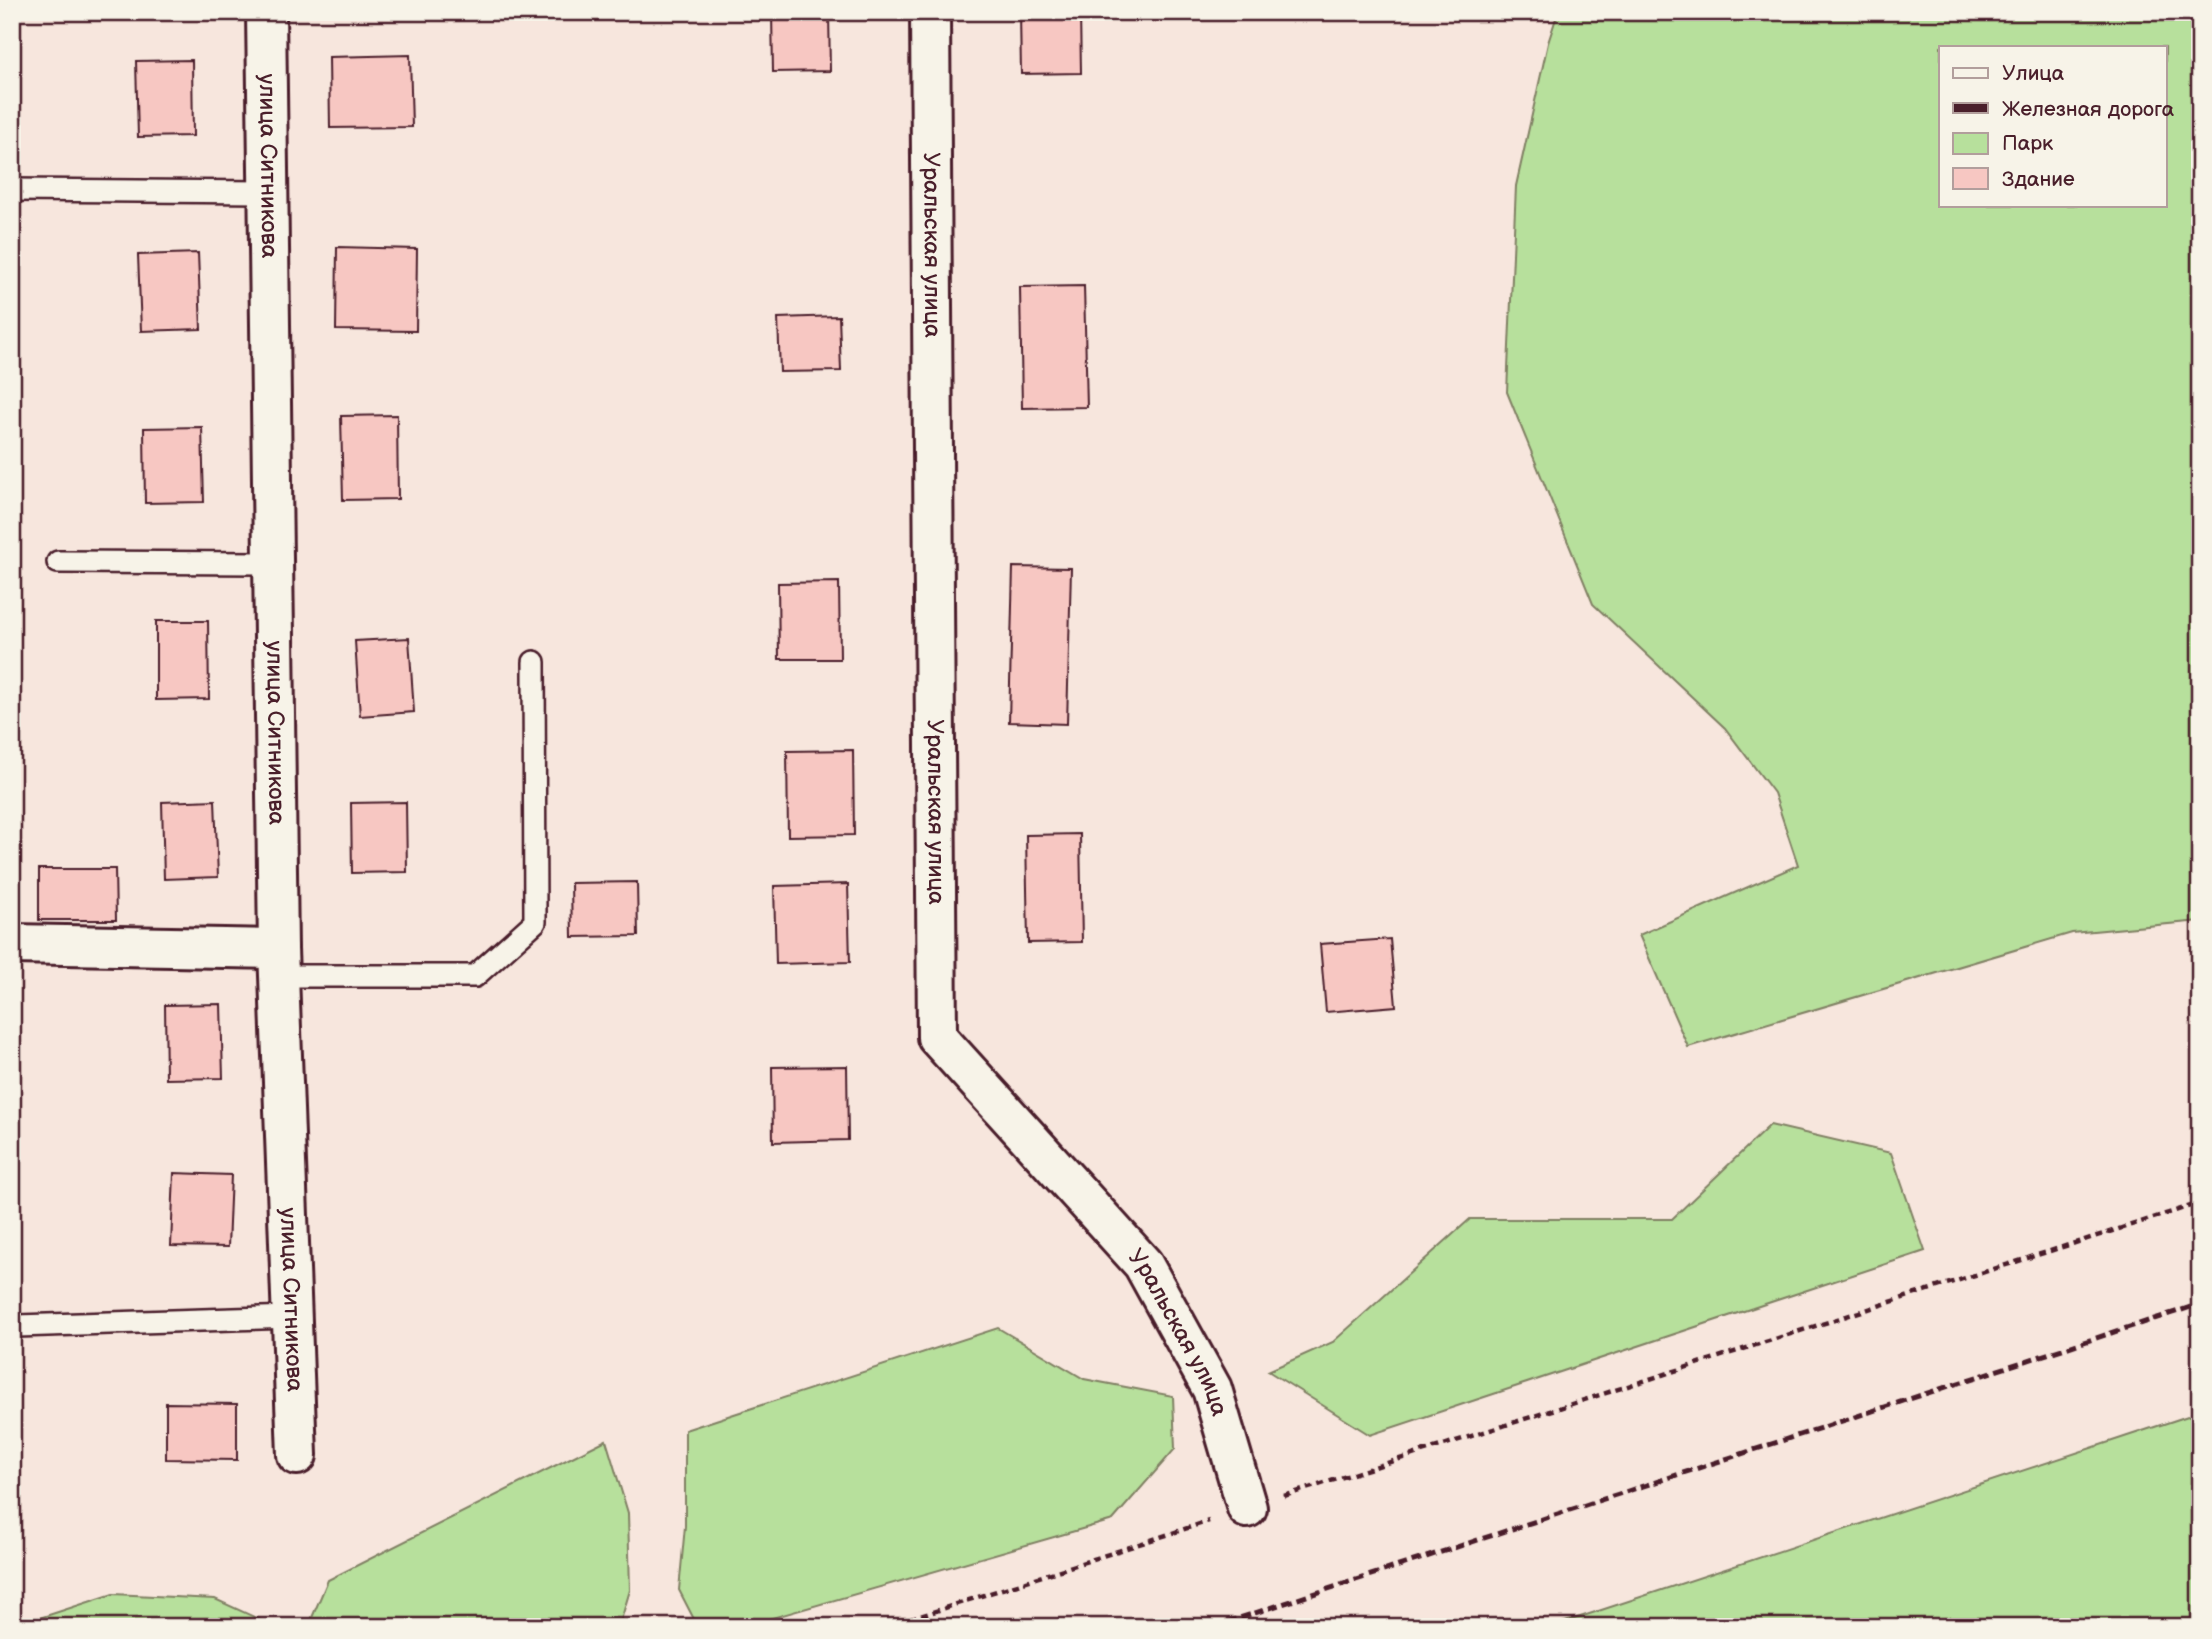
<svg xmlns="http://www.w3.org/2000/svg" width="2212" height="1639" font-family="'Balsamiq Sans',sans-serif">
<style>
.green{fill:#b7e09c;stroke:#808064;stroke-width:2;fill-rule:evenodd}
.building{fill:#f7c7c2;stroke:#4a1f2b;stroke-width:2}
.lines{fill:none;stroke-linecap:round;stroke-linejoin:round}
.lane-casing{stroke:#4a1f2b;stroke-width:26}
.street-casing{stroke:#4a1f2b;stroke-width:44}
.path{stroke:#4a1f2b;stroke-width:4.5;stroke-dasharray:7 5;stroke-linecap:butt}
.lane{stroke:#f7f3e8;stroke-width:21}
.street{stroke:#f7f3e8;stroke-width:38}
.rail{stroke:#4a1f2b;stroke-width:5;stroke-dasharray:10 5;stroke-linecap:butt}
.labels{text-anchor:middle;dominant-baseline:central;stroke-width:5;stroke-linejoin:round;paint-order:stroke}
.street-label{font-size:23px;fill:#4a1f2b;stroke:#f7f3e8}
</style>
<rect width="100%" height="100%" fill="#f7e6dd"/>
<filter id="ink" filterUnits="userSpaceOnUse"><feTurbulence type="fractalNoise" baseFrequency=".0143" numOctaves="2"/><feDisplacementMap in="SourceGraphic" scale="14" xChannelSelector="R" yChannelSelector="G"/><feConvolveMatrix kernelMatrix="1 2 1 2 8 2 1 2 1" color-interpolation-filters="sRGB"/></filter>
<g filter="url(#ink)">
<g class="green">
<path d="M1558 12H2200V921L2072 933 1688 1047 1639 935 1798 865 1774 793 1725 728 1593 604 1507 392 1516 186 1548 43ZM1941 47H2165V205H1941Z"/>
<polygon points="1770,1125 1891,1153 1925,1251 1370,1435 1268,1371 1333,1342 1470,1219 1672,1219"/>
<polygon points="998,1328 1084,1379 1173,1396 1175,1449 1113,1520 741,1627 698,1627 679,1590 685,1526 685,1430"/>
<polygon points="2200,1412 2200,1627 1550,1627"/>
<polygon points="606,1440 628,1513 630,1590 619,1627 308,1627 328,1580"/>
<polygon points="113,1594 215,1599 276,1627 12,1627"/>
</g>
<g class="building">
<polygon points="772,12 829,12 830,71 773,72"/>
<polygon points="1020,12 1080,12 1081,73 1021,74"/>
<polygon points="410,55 412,127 330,128 329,57"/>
<polygon points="192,60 193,136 138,137 136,61"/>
<polygon points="337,247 417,249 416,331 336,330"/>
<polygon points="198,253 201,329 141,331 138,255"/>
<polygon points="1084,286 1087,407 1022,408 1020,287"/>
<polygon points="839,316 841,371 780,372 778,318"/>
<polygon points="397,415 398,499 343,500 341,416"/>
<polygon points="202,427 204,502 145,503 144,428"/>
<polygon points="1013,567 1071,568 1067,724 1009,722"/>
<polygon points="839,582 840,659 779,659 778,583"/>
<polygon points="156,621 208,621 209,699 156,700"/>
<polygon points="409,638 414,712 360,716 355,641"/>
<polygon points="853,750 854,835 788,836 787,751"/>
<polygon points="215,800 218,877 164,879 162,802"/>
<polygon points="406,802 407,872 352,873 351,803"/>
<polygon points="1080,834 1082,942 1028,943 1026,835"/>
<polygon points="39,869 115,869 116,920 39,920"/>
<polygon points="637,882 638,936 572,937 571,883"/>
<polygon points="848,884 850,962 776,964 774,886"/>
<polygon points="1390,939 1396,1006 1326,1012 1320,944"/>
<polygon points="221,1004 223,1078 166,1079 165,1005"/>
<polygon points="847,1066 848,1140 773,1142 772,1067"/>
<polygon points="174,1173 231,1175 228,1247 171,1246"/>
<polygon points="166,1403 237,1404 237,1460 166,1459"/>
</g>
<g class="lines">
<g class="lane-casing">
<g id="lane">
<polyline points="12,190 268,192"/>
<polyline points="58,562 273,563"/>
<polyline points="280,976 475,976 535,922 534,662"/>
<polyline points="17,1326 292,1317"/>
</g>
</g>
<g class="street-casing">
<g id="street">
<path id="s1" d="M266 12 278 949 297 1455"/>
<path id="s2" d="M930 12 937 1037 1143 1264 1212 1389 1247 1508"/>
<polyline points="12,944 278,949"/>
</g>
</g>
<g class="path">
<polyline points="1284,1496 2200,1203"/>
<polyline points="887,1627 1209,1521"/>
</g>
<use href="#lane" class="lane"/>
<use href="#street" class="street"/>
<polyline class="rail" points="1212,1627 2200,1304"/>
</g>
</g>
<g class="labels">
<g class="street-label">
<text stroke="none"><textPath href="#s1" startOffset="154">улица Ситникова</textPath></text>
<text stroke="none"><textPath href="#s2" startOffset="233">Уральская улица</textPath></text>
<text stroke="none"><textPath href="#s1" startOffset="721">улица Ситникова</textPath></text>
<text stroke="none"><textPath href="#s2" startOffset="800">Уральская улица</textPath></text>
<text stroke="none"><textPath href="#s1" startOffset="1288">улица Ситникова</textPath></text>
<text stroke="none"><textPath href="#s2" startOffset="1409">Уральская улица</textPath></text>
</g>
</g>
<rect width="2212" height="1639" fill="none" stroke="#f7f3e8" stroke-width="42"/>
<rect x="21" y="21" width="2170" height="1597" fill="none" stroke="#4a1f2b" stroke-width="2.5" filter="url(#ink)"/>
<rect x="1939" y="46" width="228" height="161" fill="#f7f3e8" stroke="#b29e9c" stroke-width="2"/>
<rect x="1953" y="68" width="35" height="10" fill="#f7f3e8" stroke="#b29e9c" stroke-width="2"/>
<text x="2002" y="80" font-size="21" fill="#4a1f2b">Улица</text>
<rect x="1953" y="103" width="35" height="10" fill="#4a1f2b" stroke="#b29e9c" stroke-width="2"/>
<text x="2002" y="116" font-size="21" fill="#4a1f2b">Железная дорога</text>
<rect x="1953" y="133" width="35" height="21" fill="#b7e09c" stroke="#b29e9c" stroke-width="2"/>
<text x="2002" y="150" font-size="21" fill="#4a1f2b">Парк</text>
<rect x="1953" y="168" width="35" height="21" fill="#f7c7c2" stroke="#b29e9c" stroke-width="2"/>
<text x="2002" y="186" font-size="21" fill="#4a1f2b">Здание</text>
</svg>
